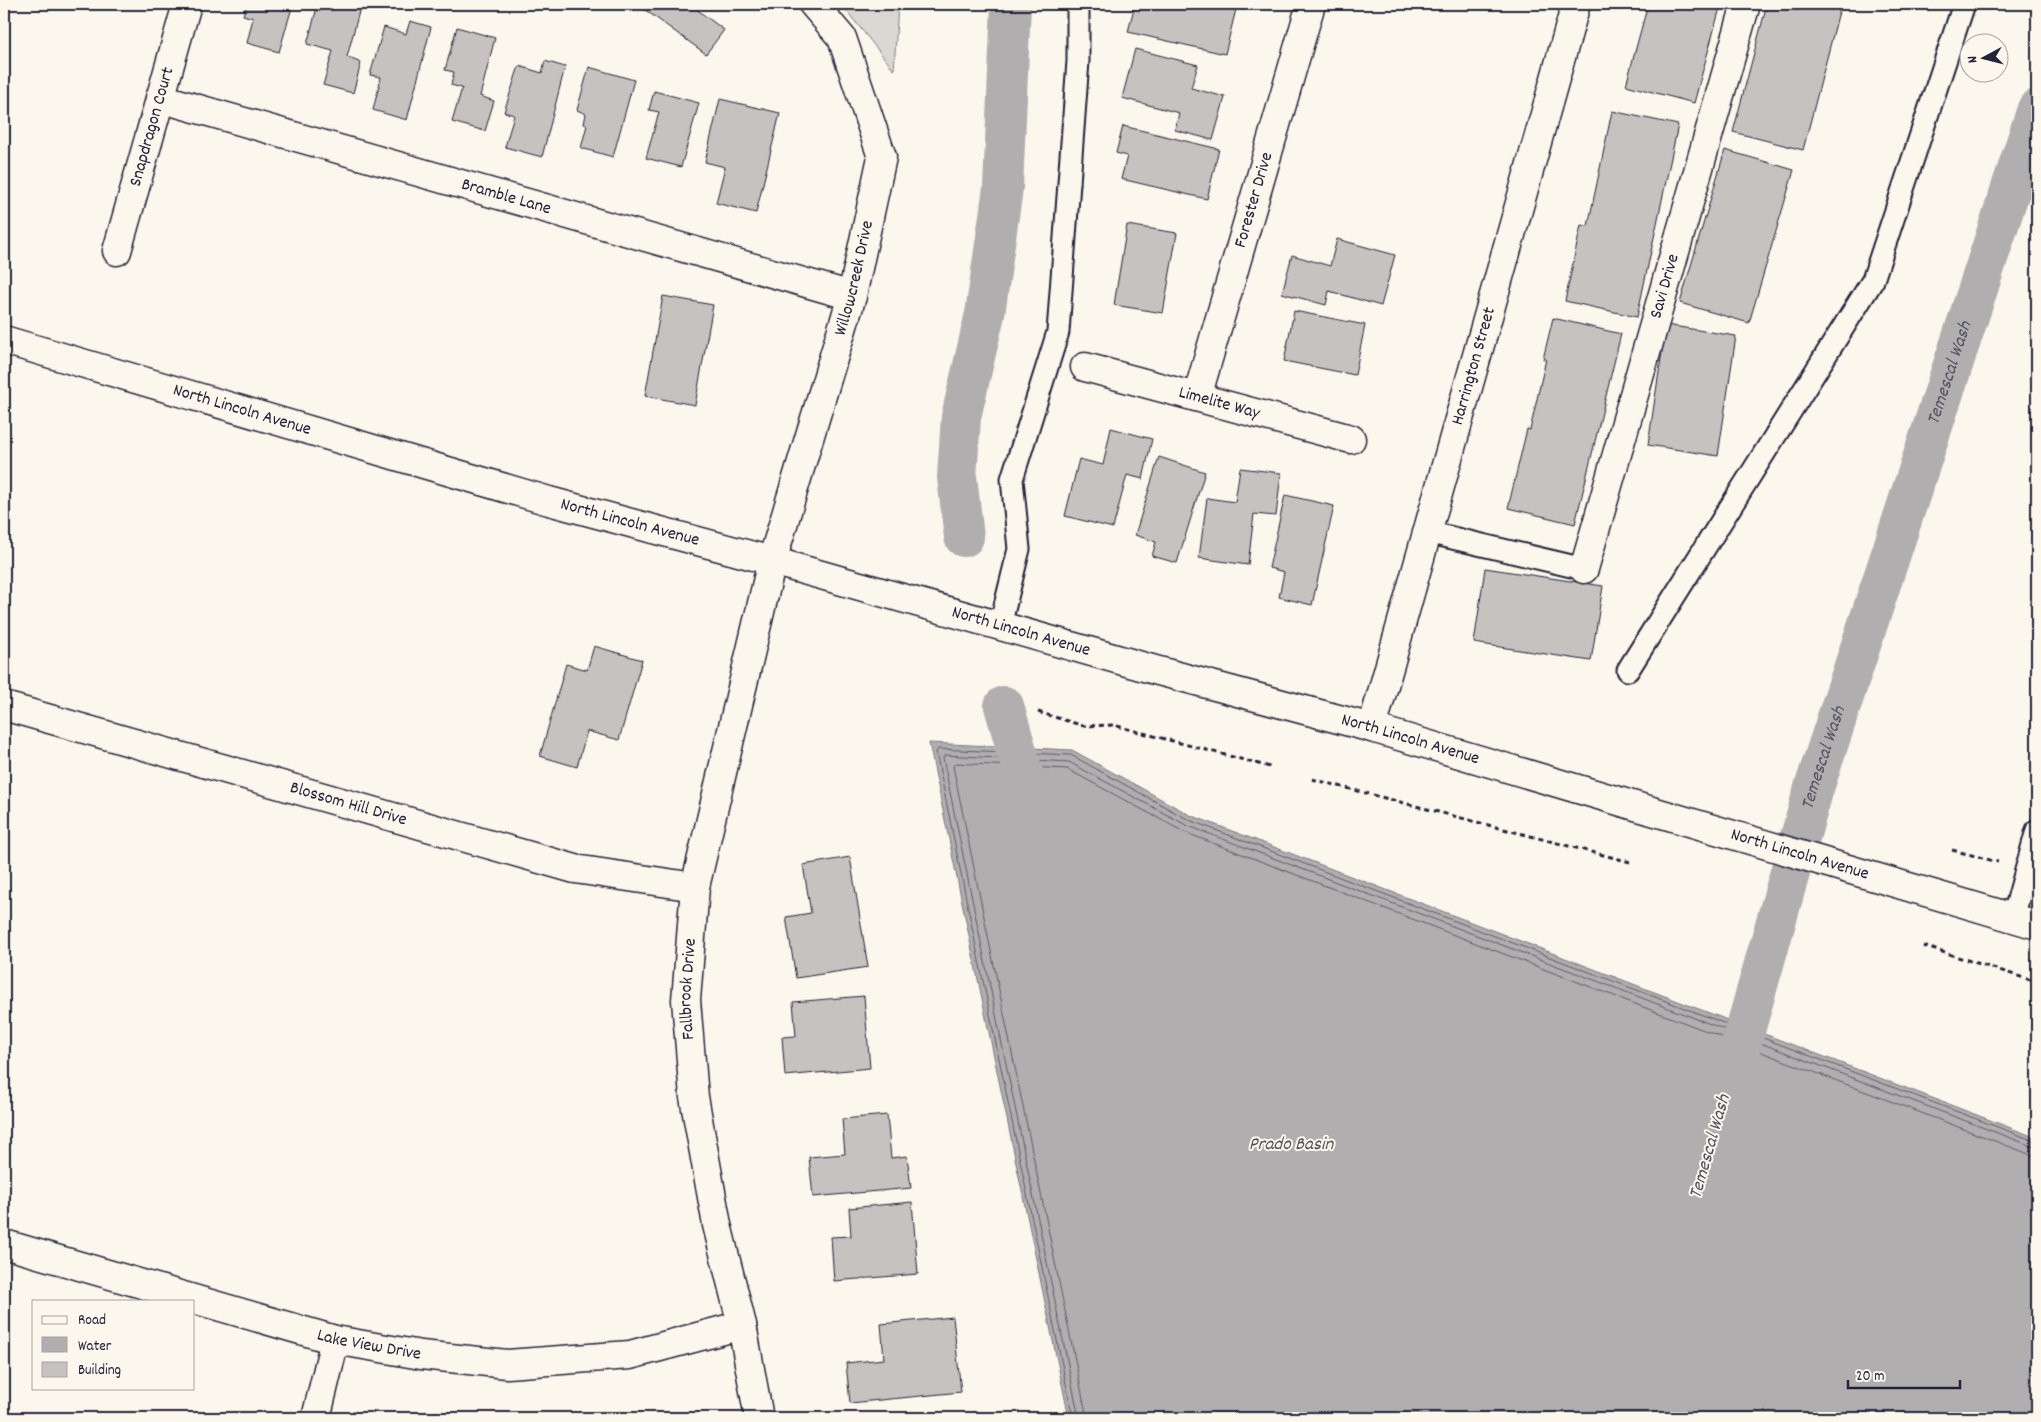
<svg xmlns="http://www.w3.org/2000/svg" width="2041" height="1422" font-family="Dekko,sans-serif">
<style>
.green{fill:#dbd8d3;stroke:#7e7d87}
.water{fill:#b1aeb0;stroke:#787681}
.lines{fill:none;stroke-linecap:round;stroke-linejoin:round}
.shore{stroke:#5b5a6a;stroke-width:1}
.canal{stroke:#b1aeb0;stroke-width:40}
.building{fill:#c6c2c0;stroke:#22223b}
.service-casing{stroke:#22223b;stroke-width:25}
.minor-casing{stroke:#22223b;stroke-width:31}
.tertiary-casing{stroke:#22223b;stroke-width:31}
.secondary-casing{stroke:#22223b;stroke-width:31}
.path{stroke:#22223b;stroke-width:3;stroke-dasharray:5 4;stroke-linecap:butt}
.service{stroke:#fbf7ec;stroke-width:21}
.minor{stroke:#fbf7ec;stroke-width:28}
.tertiary{stroke:#fbf7ec;stroke-width:28}
.secondary{stroke:#fbf7ec;stroke-width:28}
.labels{text-anchor:middle;dominant-baseline:central;stroke-width:4;stroke-linejoin:round;paint-order:stroke}
.street-label{font-size:18px;fill:#22223b;stroke:#fbf7ec}
.water-label{font-size:19px;font-style:italic;fill:#545364;stroke:#fbf7ec}
</style>
<rect width="100%" height="100%" fill="#fbf7ec"/>
<filter id="ink" filterUnits="userSpaceOnUse"><feTurbulence type="fractalNoise" baseFrequency=".02" numOctaves="2"/><feDisplacementMap in="SourceGraphic" scale="10" xChannelSelector="R" yChannelSelector="G"/><feConvolveMatrix kernelMatrix="1 2 1 2 8 2 1 2 1" color-interpolation-filters="sRGB"/></filter>
<g filter="url(#ink)">
<polygon class="green" points="841,4 898,4 894,70"/>
<polygon class="water" points="929,743 1072,750 1190,815 2037,1138 2037,1418 1069,1418"/>
<g class="lines">
<g class="shore">
<polyline points="1073,1418 936,752 938,749 1071,755 1189,820 2037,1142"/>
<polyline points="1079,1418 943,758 945,755 1069,762 1186,825 2037,1148"/>
<polyline points="1087,1418 953,766 955,763 1067,769 1184,832 2029,1154 2037,1156"/>
</g>
<g class="canal">
<polyline points="964,537 957,477 961,417 985,314 1003,188 1011,4"/>
<polyline points="1004,706 1031,800"/>
<path id="s1" d="M1731 1080 1814 788 2037 109"/>
</g>
</g>
<g class="building">
<polygon points="247,4 293,4 279,52 247,43 253,18 243,15"/>
<polygon points="318,4 361,4 347,57 361,63 353,93 323,85 333,51 307,44"/>
<polygon points="637,4 700,4 696,9 724,30 706,54"/>
<polygon points="1135,4 1237,5 1225,54 1128,32"/>
<polygon points="1648,4 1721,4 1694,103 1626,85"/>
<polygon points="1767,4 1841,4 1803,150 1733,132"/>
<polygon points="410,21 431,27 407,120 373,110 381,77 370,75 384,27 406,34"/>
<polygon points="457,27 495,38 480,96 494,101 485,131 452,122 462,88 451,85 454,72 445,70"/>
<polygon points="1135,49 1198,65 1191,88 1225,97 1213,140 1175,130 1179,113 1122,98"/>
<polygon points="545,61 565,67 542,157 505,147 514,115 504,112 519,66 542,73"/>
<polygon points="589,67 634,80 613,157 581,148 587,125 584,124 586,114 577,110"/>
<polygon points="654,91 699,103 681,167 646,158 659,112 649,110"/>
<polygon points="720,99 780,113 756,213 716,203 725,167 705,162"/>
<polygon points="1612,111 1678,125 1637,317 1565,301 1581,225 1588,226"/>
<polygon points="1123,126 1219,149 1207,199 1121,179 1127,156 1116,153"/>
<polygon points="1725,150 1794,170 1749,323 1680,303"/>
<polygon points="1127,225 1177,233 1163,313 1114,305"/>
<polygon points="1337,239 1395,255 1381,306 1329,291 1326,305 1282,293 1292,255 1330,266"/>
<polygon points="663,296 713,305 695,405 645,396"/>
<polygon points="1294,311 1365,325 1355,375 1284,361"/>
<polygon points="1553,318 1621,334 1575,524 1508,508 1527,429 1530,430 1546,359 1543,359"/>
<polygon points="1666,325 1736,336 1718,456 1648,445"/>
<polygon points="1111,428 1152,439 1143,479 1127,475 1113,528 1065,516 1079,459 1103,465"/>
<polygon points="1159,457 1205,472 1177,563 1152,556 1156,542 1135,535"/>
<polygon points="1240,468 1281,473 1276,516 1254,514 1248,565 1199,558 1207,498 1235,502"/>
<polygon points="1285,495 1334,506 1312,605 1279,597 1284,572 1269,568"/>
<polygon points="1485,568 1603,586 1591,661 1474,643"/>
<polygon points="594,646 642,660 619,740 587,731 577,767 540,756 566,664 587,670"/>
<polygon points="850,857 868,967 796,978 786,917 811,913 803,865"/>
<polygon points="864,996 870,1068 785,1076 782,1037 796,1036 793,1002"/>
<polygon points="887,1115 891,1158 907,1156 911,1188 813,1197 809,1157 845,1154 842,1119"/>
<polygon points="912,1202 918,1274 834,1281 831,1237 851,1236 849,1208"/>
<polygon points="953,1317 961,1392 850,1403 846,1363 884,1359 881,1324"/>
</g>
<g class="lines">
<g class="service-casing">
<g id="service">
<polyline points="1427,532 1584,569"/>
<polyline points="1000,626 1019,549 1012,479 1058,332 1078,61 1078,4"/>
<polyline points="1628,670 1873,280 1964,4"/>
<polyline points="2013,918 2037,830"/>
</g>
</g>
<g class="minor-casing">
<g id="minor">
<path id="s2" d="M160 98 852 296"/>
<path id="s3" d="M117 251 187 4"/>
<path id="s4" d="M1085 367 1351 439"/>
<path id="s5" d="M1197 397 1311 4"/>
<path id="s6" d="M1584 569 1746 4"/>
<path id="s7" d="M4 706 575 869 695 887"/>
<path id="s8" d="M4 1244 335 1340 421 1355 507 1364 630 1355 742 1325"/>
<polyline points="316,1418 335,1340"/>
<path id="s9" d="M759 1418 742 1325 717 1225 694 1097 686 1000 695 887 772 561 852 296 882 157 842 38 813 4"/>
</g>
</g>
<g class="tertiary-casing">
<g id="tertiary">
<path id="s10" d="M1372 728 1576 4"/>
</g>
</g>
<g class="secondary-casing">
<g id="secondary">
<path id="s11" d="M4 340 549 501 772 561 1155 670 1372 728 2037 925"/>
</g>
</g>
<g class="path">
<polyline points="1038,712 1084,726 1113,725 1270,767"/>
<polyline points="1312,779 1630,862"/>
<polyline points="1952,850 1998,862"/>
<polyline points="1923,946 2037,982"/>
</g>
<use href="#service" class="service"/>
<use href="#minor" class="minor"/>
<use href="#tertiary" class="tertiary"/>
<use href="#secondary" class="secondary"/>
</g>
</g>
<g class="labels">
<g class="street-label">
<text stroke="none"><textPath href="#s3" startOffset="129">Snapdragon Court</textPath></text>
<text stroke="none"><textPath href="#s2" startOffset="360">Bramble Lane</textPath></text>
<text stroke="none"><textPath href="#s5" startOffset="205">Forester Drive</textPath></text>
<text stroke="none"><textPath href="#s9" startOffset="1168">Willowcreek Drive</textPath></text>
<text stroke="none"><textPath href="#s6" startOffset="294">Savi Drive</textPath></text>
<text stroke="none"><textPath href="#s10" startOffset="376">Harrington Street</textPath></text>
<text stroke="none"><textPath href="#s4" startOffset="139">Limelite Way</textPath></text>
<text stroke="none"><textPath href="#s11" startOffset="248">North Lincoln Avenue</textPath></text>
<text stroke="none"><textPath href="#s11" startOffset="652">North Lincoln Avenue</textPath></text>
<text stroke="none"><textPath href="#s11" startOffset="1058">North Lincoln Avenue</textPath></text>
<text stroke="none"><textPath href="#s11" startOffset="1462">North Lincoln Avenue</textPath></text>
<text stroke="none"><textPath href="#s7" startOffset="358">Blossom Hill Drive</textPath></text>
<text stroke="none"><textPath href="#s11" startOffset="1868">North Lincoln Avenue</textPath></text>
<text stroke="none"><textPath href="#s9" startOffset="436">Fallbrook Drive</textPath></text>
<text stroke="none"><textPath href="#s8" startOffset="379">Lake View Drive</textPath></text>
</g>
<g class="water-label">
<text stroke="none"><textPath href="#s1" startOffset="740">Temescal Wash</textPath></text>
<text stroke="none"><textPath href="#s1" startOffset="335">Temescal Wash</textPath></text>
<text x="1291" y="1145">Prado Basin</text>
<text transform="translate(1711 1147) rotate(-74)">Temescal Wash</text>
</g>
</g>
<rect width="2041" height="1422" fill="none" stroke="#fbf7ec" stroke-width="20"/>
<rect x="10" y="10" width="2021" height="1402" fill="none" stroke="#22223b" stroke-width="2" filter="url(#ink)"/>
<rect x="32" y="1300" width="162" height="90" fill="#fbf7ec" stroke="#a4a2a5"/>
<rect x="42" y="1316" width="25" height="8" fill="#fbf7ec" stroke="#a4a2a5"/>
<text x="78" y="1324" font-size="15" fill="#22223b">Road</text>
<rect x="42" y="1337" width="25" height="15" fill="#b1aeb0" stroke="#a4a2a5"/>
<text x="78" y="1350" font-size="15" fill="#22223b">Water</text>
<rect x="42" y="1362" width="25" height="15" fill="#c6c2c0" stroke="#a4a2a5"/>
<text x="78" y="1374" font-size="15" fill="#22223b">Building</text>
<g transform="translate(1984 58) rotate(263)"><circle r="24" fill="#fbf7ec" stroke="#a4a2a5"/>
<path d="M0-4L9 19L0 12L-9 19Z" fill="#22223b"/>
<text y="-8" font-size="14" font-weight="bold" text-anchor="middle" fill="#22223b">N</text>
</g>
<path d="M1848 1380v8h112v-8" fill="none" stroke="#22223b" stroke-width="2.5"/>
<text x="1856" y="1380" font-size="15" fill="#22223b" stroke="#fbf7ec" stroke-width="4" paint-order="stroke">20 m</text>
</svg>
